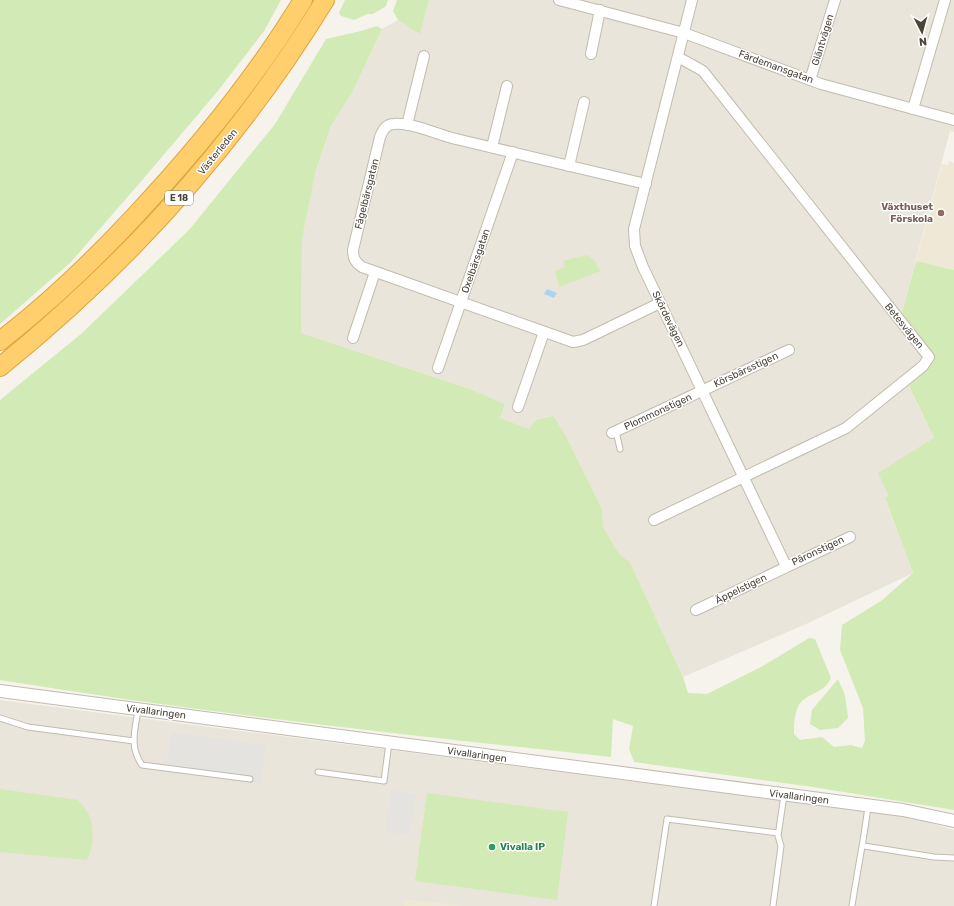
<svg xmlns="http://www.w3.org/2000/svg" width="954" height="906" font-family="Rubik,sans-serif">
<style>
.residential{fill:#eae5da}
.education{fill:#efe8d6}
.green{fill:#d2eab5}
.parking{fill:#e5e3e0}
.water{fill:#a9d4f2}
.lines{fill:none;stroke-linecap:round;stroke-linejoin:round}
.service-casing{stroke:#c2bbae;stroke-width:7}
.minor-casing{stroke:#c2bbae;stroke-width:12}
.tertiary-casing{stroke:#c2bbae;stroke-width:14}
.motorway-casing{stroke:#e0a43c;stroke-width:20}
.service{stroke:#fff;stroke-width:5}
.minor{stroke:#fff;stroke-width:10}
.tertiary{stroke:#fff;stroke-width:12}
.motorway{stroke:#ffcf6e;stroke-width:18}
.education-dot{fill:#8d6e63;stroke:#fff;stroke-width:1.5}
.leisure-dot{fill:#2e9e5b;stroke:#fff;stroke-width:1.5}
.labels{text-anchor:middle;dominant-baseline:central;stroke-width:3;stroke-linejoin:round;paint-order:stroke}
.shield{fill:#fff;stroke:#817c74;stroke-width:1}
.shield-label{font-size:9px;font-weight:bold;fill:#4b4439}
.street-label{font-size:10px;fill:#4b4439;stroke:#fff}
.education-label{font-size:10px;font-weight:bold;fill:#785e54;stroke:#fff;text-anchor:end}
.leisure-label{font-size:10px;font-weight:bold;fill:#27864d;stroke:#fff;text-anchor:start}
</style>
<rect width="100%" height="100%" fill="#f6f3ec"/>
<g class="residential">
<polygon points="429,0 954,0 954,132 950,131 901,316 933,360 909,387 934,438 889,496 885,499 913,573 804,625 683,677 630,562 620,555 603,527 602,509 567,438 536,420 529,429 500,418 505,404 470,389 301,333 302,239 316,170 331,126 353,91 382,29 398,20 420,33"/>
<polygon points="0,700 911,817 954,830 954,906 0,906"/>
</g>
<g class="education">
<polygon points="949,161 954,163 954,270 916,261 942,164 948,165"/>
<polygon points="404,899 463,906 404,906"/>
</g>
<g class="green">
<polygon points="0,0 281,0 264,31 217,92 144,178 71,262 0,324"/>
<polygon points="345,0 388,0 386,6 373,14 367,14 354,20 341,16 339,13"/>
<polygon points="397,0 429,0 420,34 398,20 393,11"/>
<path d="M377 26 382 29 353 91 331 126 316 170 302 239 301 333 470 389 505 404 500 418 529 429 536 420 553 416 567 438 602 509 603 527 620 555 630 562 683 677 688 693 707 694 761 667 809 638 815 639 831 678C826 691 811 693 802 701 794 709 794 724 794 734L800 740 822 737 834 747 851 745 862 748 865 741 863 708 840 650 842 625 881 601 913 573 885 498 889 496 878 473 934 438 909 386 933 360 901 316 916 261 954 270V810L813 787 634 762 629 749 633 726 613 719 611 757C407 735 203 713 0 680V400L81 334 189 230 275 124 326 39 361 31Z"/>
<polygon points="587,255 594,260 600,271 559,287 555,271 565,267 563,261"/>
<polygon points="838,679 845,695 848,718 838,728 820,730 810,724 812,710"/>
<path d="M0 789 78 800C81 804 85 808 88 813 94 825 95 849 86 860L0 852Z"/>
<polygon points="427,793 568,812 557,900 415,881"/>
</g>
<g class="parking">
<polygon points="171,732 266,745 261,784 166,771"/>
<polygon points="391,790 416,794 410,835 385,832"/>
</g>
<polygon class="water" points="547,289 557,293 554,298 544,294"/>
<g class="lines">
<g class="service-casing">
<g id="service">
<polyline points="616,431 620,449"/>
<path d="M138 710C135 730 129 747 142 765L250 779"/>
<polyline points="0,718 28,727 134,741"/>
<polyline points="318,772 384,781 389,743"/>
<polyline points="864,846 934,857 954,858"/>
<polyline points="654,906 667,819 778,833"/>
<polyline points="773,906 781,846 778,836 784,795"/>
<path d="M852 906C857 872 864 840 868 806"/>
</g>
</g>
<g class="minor-casing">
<g id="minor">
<polyline points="559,0 684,33 821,84 954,120"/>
<polyline points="692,0 634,229 635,246 643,267 786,566"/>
<polyline points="591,54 600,10"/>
<polyline points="810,80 835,0"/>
<polyline points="913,109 945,0"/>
<polyline points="407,125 424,56"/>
<polyline points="492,147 507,86"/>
<polyline points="569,166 584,102"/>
<path d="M646 184C582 169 519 154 456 139 438 135 412 122 394 124 386 124 383 130 380 137L353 250C353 258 355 262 362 267L573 342 583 340 660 303"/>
<polyline points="353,338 375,272"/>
<polyline points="438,368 513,152"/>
<polyline points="518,407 544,332"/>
<polyline points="612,433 789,350"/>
<polyline points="654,520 846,428 923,366 929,357 703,71 678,57"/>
<polyline points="696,610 850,537"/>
</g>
</g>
<g class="tertiary-casing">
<polyline id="tertiary" points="0,691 903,810 954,821"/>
</g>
<g class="motorway-casing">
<g id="motorway">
<path d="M0 341C48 304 92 262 133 218 196 151 255 79 303 0"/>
<path d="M0 367C130 262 238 142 325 0"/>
</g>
</g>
<use href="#service" class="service"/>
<use href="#minor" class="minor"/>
<use href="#tertiary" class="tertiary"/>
<use href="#motorway" class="motorway"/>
</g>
<circle class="education-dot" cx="941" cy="213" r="4"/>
<circle class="leisure-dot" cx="492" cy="847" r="4"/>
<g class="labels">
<rect class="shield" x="165" y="191" width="28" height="14" rx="3"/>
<g class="shield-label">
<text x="179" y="198">E 18</text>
</g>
<g class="street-label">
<text transform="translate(823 40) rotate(-73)">Gläntvägen</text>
<text transform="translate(776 67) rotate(20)">Färdemansgatan</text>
<text transform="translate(218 152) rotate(-51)">Västerleden</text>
<text transform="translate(367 194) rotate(-76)">Fågelbärsgatan</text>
<text transform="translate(476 261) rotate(-71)">Oxelbärsgatan</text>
<text transform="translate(668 319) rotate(64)">Skördevägen</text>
<text transform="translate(904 326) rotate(51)">Betesvägen</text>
<text transform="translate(746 370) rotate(-25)">Körsbärsstigen</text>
<text transform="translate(658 412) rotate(-25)">Plommonstigen</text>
<text transform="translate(818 551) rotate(-25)">Päronstigen</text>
<text transform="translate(741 589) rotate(-26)">Äppelstigen</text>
<text transform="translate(156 712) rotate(7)">Vivallaringen</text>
<text transform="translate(477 755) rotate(8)">Vivallaringen</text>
<text transform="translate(799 797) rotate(7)">Vivallaringen</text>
</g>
<g class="education-label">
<text x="933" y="207">Växthuset<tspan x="933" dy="12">Förskola</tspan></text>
</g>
<g class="leisure-label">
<text x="500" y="847">Vivalla IP</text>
</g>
</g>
<g transform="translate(922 32) rotate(174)" stroke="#ffffff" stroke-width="3" paint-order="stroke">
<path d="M0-3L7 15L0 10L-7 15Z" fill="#4b4439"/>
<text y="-6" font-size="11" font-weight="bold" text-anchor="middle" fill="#4b4439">N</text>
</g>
</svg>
